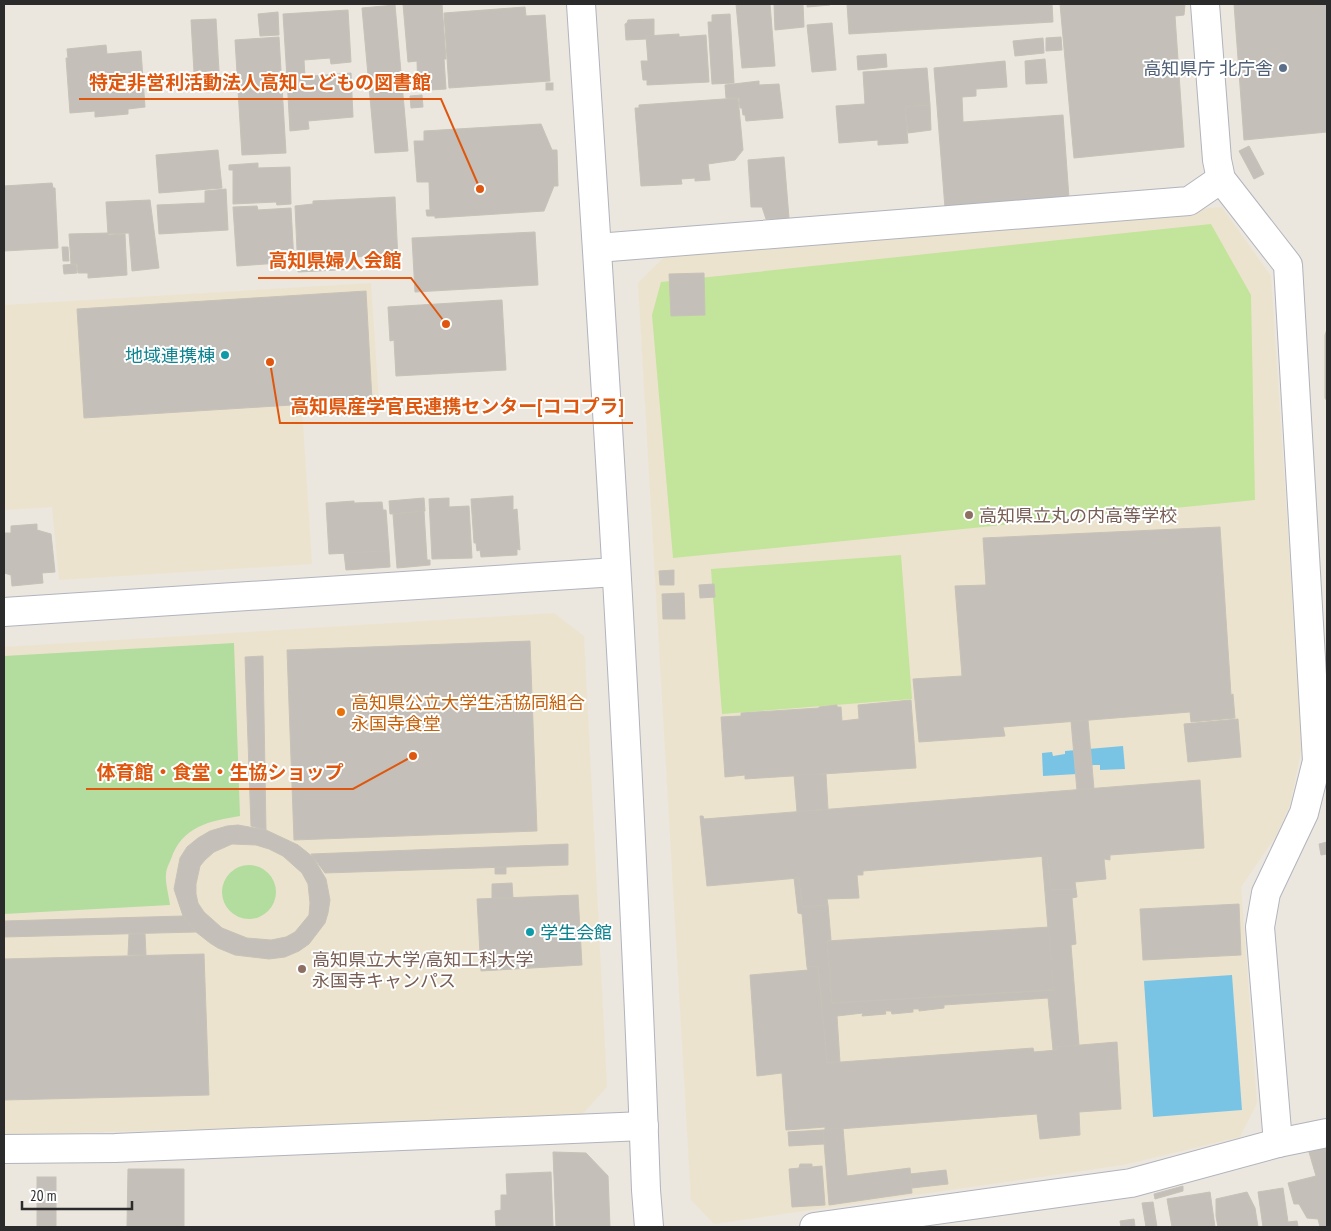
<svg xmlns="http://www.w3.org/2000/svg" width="1331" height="1231" font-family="'PT Sans Narrow','Noto Sans JP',sans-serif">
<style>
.education{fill:#ece3cf}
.green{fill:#b2dd9f}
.pitch{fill:#c3e49b}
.water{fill:#79c4e5}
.building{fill:#c4c0b9;stroke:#c7c2b8;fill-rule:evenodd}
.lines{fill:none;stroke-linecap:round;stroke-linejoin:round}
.street-casing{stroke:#b1b4bd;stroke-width:30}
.secondary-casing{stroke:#b1b4bd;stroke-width:30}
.street{stroke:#fff;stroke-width:28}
.secondary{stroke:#fff;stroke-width:28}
.service-dot{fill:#5c6f8a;stroke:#fff;stroke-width:2}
.culture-dot{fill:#0f9aa8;stroke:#fff;stroke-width:2}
.education-dot{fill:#8d6e63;stroke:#fff;stroke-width:2}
.food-dot{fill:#e8710a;stroke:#fff;stroke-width:2}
.labels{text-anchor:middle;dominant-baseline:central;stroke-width:4;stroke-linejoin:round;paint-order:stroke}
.service-label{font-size:18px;fill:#4e5e75;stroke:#fff;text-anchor:end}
.culture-label{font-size:18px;fill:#0d838f;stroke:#fff;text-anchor:end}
.education-label{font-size:18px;fill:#785e54;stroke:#fff;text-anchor:start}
.food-label{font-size:18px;fill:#c56008;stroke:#fff;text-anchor:start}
.leader{fill:none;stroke:#df570e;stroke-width:2}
.callout-dot{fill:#df570e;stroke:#fff;stroke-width:2}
.callout-label{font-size:19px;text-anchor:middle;font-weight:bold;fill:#df570e;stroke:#fff;stroke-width:4;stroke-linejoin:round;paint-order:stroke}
</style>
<rect width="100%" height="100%" fill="#ebe6de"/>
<g class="education">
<polygon points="1222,207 1271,276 1302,747 1290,805 1276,836 1241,887 1257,1103 1240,1137 1123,1165 714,1224 691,1200 638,283 668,253"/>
<polygon points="371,283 379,403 302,408 312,564 59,580 52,507 4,510 4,305"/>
<polygon points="554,613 584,636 607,1087 579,1118 4,1135 4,647"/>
</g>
<g class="green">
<path d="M234 643 240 816C210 821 182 826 171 859 169 864 166 869 166 874 165 883 169 896 170 905L4 914V656Z"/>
<circle cx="249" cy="892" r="27"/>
</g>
<g class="pitch">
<polygon points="1211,224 1251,295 1255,500 673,558 652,315 661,282"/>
<polygon points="901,555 912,699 722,714 713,597 715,597 714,585 712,584 711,569"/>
</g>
<g class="water">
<polygon points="1123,746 1125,769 1100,770 1100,765 1093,765 1077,774 1043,776 1042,753 1052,752 1053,756 1065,754 1065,751"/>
<polygon points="1232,975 1242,1110 1153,1117 1144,981"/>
</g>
<g class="building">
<polygon points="403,4 442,4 446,59 444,59 446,89 429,90 429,88 418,89 417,61 408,62"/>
<polygon points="736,4 770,4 775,66 742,68"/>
<polygon points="774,4 803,4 804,27 775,30"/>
<polygon points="807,4 830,4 830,5 807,7"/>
<polygon points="847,4 1052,4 1053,22 849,34"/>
<polygon points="1060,4 1185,4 1184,15 1175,16 1184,147 1074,158"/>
<polygon points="1234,4 1327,4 1327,132 1244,140"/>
<polygon points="395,5 408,151 375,153 362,8"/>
<polygon points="525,7 526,16 545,15 550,81 449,88 444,13"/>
<polygon points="348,10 351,62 331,64 330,58 304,60 305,77 287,78 283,14"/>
<polygon points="278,12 279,35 260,36 258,14"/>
<polygon points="730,14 734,83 712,84 708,22 712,22 712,15"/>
<polygon points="216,19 219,71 194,72 191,20"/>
<polygon points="654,19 654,36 646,36 646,39 626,40 625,24 627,23 628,20"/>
<polygon points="832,23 836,70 812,72 807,25"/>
<polygon points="679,34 679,37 706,35 709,82 647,85 647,80 643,80 641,61 648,61 646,36"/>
<polygon points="279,37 286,153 242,155 235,40"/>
<polygon points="1061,37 1062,50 1046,51 1046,38"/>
<polygon points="1043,38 1044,53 1015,56 1013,41"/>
<polygon points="106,45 107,54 141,51 145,107 128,109 128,114 95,117 95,111 70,113 66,58 68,58 67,49"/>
<polygon points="886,54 887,67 858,70 857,56"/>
<polygon points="1045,59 1047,83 1026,84 1025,61"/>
<polygon points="1005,61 1007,87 976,89 976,96 962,97 963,122 1063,115 1069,198 945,208 934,68"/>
<polygon points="927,68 930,105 905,107 908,143 878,145 878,140 839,143 836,106 865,104 863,72"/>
<polygon points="351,73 353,117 308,121 309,129 290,131 287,78"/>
<polygon points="759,81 759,85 779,84 783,118 746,121 745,115 743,115 742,108 740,108 739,98 726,98 725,85"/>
<rect x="546" y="83" width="7" height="7"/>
<polygon points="422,95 423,107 411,108 410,96"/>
<polygon points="738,98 743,150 735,160 708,164 710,180 695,181 695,178 681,179 682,184 641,186 635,108 639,108 639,105"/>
<polygon points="930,105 931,130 908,133 905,107"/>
<polygon points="541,124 552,150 557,150 558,186 554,186 544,211 435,218 435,216 427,216 426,210 430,210 429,182 417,182 414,141 424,141 424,131"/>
<polygon points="1249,146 1264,174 1254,179 1239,151"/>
<polygon points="218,150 222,188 159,193 156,155"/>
<polygon points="784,157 789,218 766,219 762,207 751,207 748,160"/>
<polygon points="258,163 258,168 290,167 291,204 277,205 276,202 233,204 233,170 229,170 229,165"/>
<polygon points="52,183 53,188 55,188 58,248 4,251 4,186"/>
<polygon points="226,189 228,230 159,234 157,205 205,203 205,191"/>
<polygon points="395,197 398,260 382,261 382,255 356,257 356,269 298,272 295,206 313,204 313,201"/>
<polygon points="150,200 159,268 132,271 129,233 108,234 106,202"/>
<polygon points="257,206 258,210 291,208 294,262 237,266 233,207"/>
<polygon points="535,232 538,285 415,292 412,238"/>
<polygon points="108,233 108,235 125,234 127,275 88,278 88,273 78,273 77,264 71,264 69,234"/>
<polygon points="62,247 68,247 69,261 63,261"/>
<polygon points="76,264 77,273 64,274 63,265"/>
<polygon points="704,273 705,315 671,316 669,274"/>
<polygon points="366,291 372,400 84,418 77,309"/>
<polygon points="502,300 506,370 396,376 394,340 390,341 388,307"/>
<polygon points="1327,329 1327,401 1325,398 1325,335"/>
<polygon points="513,496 513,510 517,509 520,550 517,549 517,555 481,557 480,550 477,551 476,543 474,543 471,499"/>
<polygon points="424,498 425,511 390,514 389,501"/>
<polygon points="449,498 449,507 469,506 472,558 432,559 429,499"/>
<polygon points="354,501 354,503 382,502 383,510 386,510 389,551 329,554 326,503"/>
<polygon points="424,511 427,560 430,560 430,565 397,568 393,514"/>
<polygon points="37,524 37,530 51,534 55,572 42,573 43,583 12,586 11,575 4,573 4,533 11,533 11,526"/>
<polygon points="1220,527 1231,695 1233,694 1235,718 1191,722 1190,712 1003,727 1005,736 919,742 913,679 962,676 955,586 986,585 983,538"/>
<polygon points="389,551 390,567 346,570 344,553"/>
<polygon points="674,570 674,585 660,585 659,571"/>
<polygon points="714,584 715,597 700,598 699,585"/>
<polygon points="684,593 685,619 663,619 662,594"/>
<polygon points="530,641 537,831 294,840 287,650"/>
<polygon points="263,656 266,830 251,826 245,657"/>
<polygon points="911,700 916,768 745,779 745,775 725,777 721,717 741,716 741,713 819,708 819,707 837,705 837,707 841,707 842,721 859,719 858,705"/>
<polygon points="1238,719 1241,757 1188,762 1184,724"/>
<polygon points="1088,720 1094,789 1077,791 1071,721"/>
<polygon points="826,774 828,809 797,812 794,775"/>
<polygon points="1200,780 1204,848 1110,855 1110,860 1104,859 1106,879 1075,882 1076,889 1051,890 1047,856 863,871 863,875 857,875 859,898 827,899 828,905 802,907 799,878 707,886 700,816 703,816 704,819"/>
<path d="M238 825 266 830 298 845 313 857 326 879 330 900 328 913 325 923 309 944 299 951 285 957 269 959 235 955 218 948 210 943 196 932 183 916 174 889 180 858 187 847 198 838 210 831 227 826ZM232 844 256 845 269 849 283 856 302 873 308 884 310 903 309 915 295 932 286 937 271 940 247 938 222 928 204 912 198 903 196 894V884L200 866 205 860 214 852Z"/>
<polygon points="1327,842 1327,854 1321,855 1319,844"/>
<polygon points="568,844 568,865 325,873 311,854"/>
<polygon points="1042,856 1047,856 1051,890 1076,889 1077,897 1072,898 1076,944 1071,945 1079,1045 1056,1047 1057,1050 1053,1050 1048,998 944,1005 944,1008 919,1011 919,1009 913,1009 913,1012 892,1014 891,1011 885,1011 886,1014 862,1016 863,1013 837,1016 840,1062 827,1063 818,966 807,967 802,914 798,913 794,878 799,878 802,907 828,905 831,940 827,941 832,1003 1053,990"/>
<polygon points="506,867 506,874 495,874 495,868"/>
<polygon points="512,883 513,898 492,899 492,884"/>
<polygon points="578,895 582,965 481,971 477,899"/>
<polygon points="1239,904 1241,955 1143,960 1140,909"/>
<polygon points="183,916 196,932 4,937 4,921"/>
<polygon points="1049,927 1053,990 832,1003 827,941"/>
<polygon points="129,934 145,934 146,955 128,955"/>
<polygon points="204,954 209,1095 4,1100 4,959"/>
<polygon points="818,966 827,1063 1033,1048 1034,1052 1057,1050 1056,1047 1117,1042 1121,1109 1079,1112 1080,1135 1040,1139 1037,1114 825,1130 825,1127 786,1130 782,1073 757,1076 750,975 808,970 807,967"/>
<polygon points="843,1128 847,1176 910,1168 912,1193 829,1205 823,1130"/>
<polygon points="823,1130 824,1144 789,1146 788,1132"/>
<polygon points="1325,1148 1327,1157 1327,1227 1320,1227 1318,1219 1307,1218 1299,1204 1294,1204 1288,1183 1316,1176 1309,1152"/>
<polygon points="553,1152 586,1153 608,1176 610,1227 556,1227"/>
<polygon points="800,1164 812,1164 812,1167 799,1168"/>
<polygon points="822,1166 825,1205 792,1207 789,1169"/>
<polygon points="128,1169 184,1169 184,1227 127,1227"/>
<polygon points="946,1170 948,1184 912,1188 910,1174"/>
<polygon points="551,1172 553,1227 496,1227 495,1211 501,1210 501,1195 507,1195 506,1174"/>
<rect x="37" y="1177" width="19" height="50"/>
<polygon points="1183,1186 1183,1191 1155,1199 1154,1194"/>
<polygon points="1283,1188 1288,1222 1297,1221 1298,1227 1263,1227 1258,1192"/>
<polygon points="1210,1192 1215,1227 1172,1227 1167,1199"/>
<polygon points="1247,1192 1255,1208 1258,1227 1218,1227 1216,1216 1216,1199"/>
<polygon points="1153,1202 1157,1227 1146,1227 1142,1203"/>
<polygon points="1134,1219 1135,1227 1121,1227 1120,1221"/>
</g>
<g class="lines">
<g class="street-casing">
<g id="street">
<polyline points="1205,4 1217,160 1221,179 1288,265 1317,761 1304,813 1266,893 1260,927 1278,1143"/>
<polyline points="597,248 1189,201 1221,179"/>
<polyline points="4,612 616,572"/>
<polyline points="4,1149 115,1148 644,1126"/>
<polyline points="814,1227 1131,1183 1278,1143 1327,1133"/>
</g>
</g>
<g class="secondary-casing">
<path id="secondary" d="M581 4C607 399 632 794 646 1190L649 1227"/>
</g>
<use href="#street" class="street"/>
<use href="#secondary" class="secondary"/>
</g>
<circle class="service-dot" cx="1283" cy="68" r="5"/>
<g class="culture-dot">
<circle cx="225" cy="355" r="5"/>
<circle cx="530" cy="932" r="5"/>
</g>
<g class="education-dot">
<circle cx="969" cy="515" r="5"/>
<circle cx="302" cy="969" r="5"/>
</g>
<circle class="food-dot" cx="341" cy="712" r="5"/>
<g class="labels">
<g class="service-label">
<text x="1273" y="68">高知県庁 北庁舎</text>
</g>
<g class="culture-label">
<text x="215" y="355">地域連携棟</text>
<text x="540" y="932" text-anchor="start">学生会館</text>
</g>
<g class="education-label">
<text x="979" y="515">高知県立丸の内高等学校</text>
<text x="312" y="959">高知県立大学/高知工科大学<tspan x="312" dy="21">永国寺キャンパス</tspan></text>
</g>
<g class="food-label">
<text x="351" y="702">高知県公立大学生活協同組合<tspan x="351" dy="21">永国寺食堂</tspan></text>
</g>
</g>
<path class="leader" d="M480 189L441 99H79M446 324L411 278H258M270 362L280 423H633M413 756L353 789H86"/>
<g class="callout-dot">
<circle cx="480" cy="189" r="5"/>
<circle cx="446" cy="324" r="5"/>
<circle cx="270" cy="362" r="5"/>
<circle cx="413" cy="756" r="5"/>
</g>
<g class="callout-label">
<text x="260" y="89">特定非営利活動法人高知こどもの図書館</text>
<text x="335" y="267">高知県婦人会館</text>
<text x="457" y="413">高知県産学官民連携センター[ココプラ]</text>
<text x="220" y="779">体育館・食堂・生協ショップ</text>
</g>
<rect width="1331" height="1231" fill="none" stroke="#2b2b2b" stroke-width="10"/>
<path d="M22 1201v8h110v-8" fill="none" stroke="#2b2b2b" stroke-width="2.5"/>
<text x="30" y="1201" font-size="15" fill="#2b2b2b" stroke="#ffffff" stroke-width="4" paint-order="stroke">20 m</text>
</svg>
